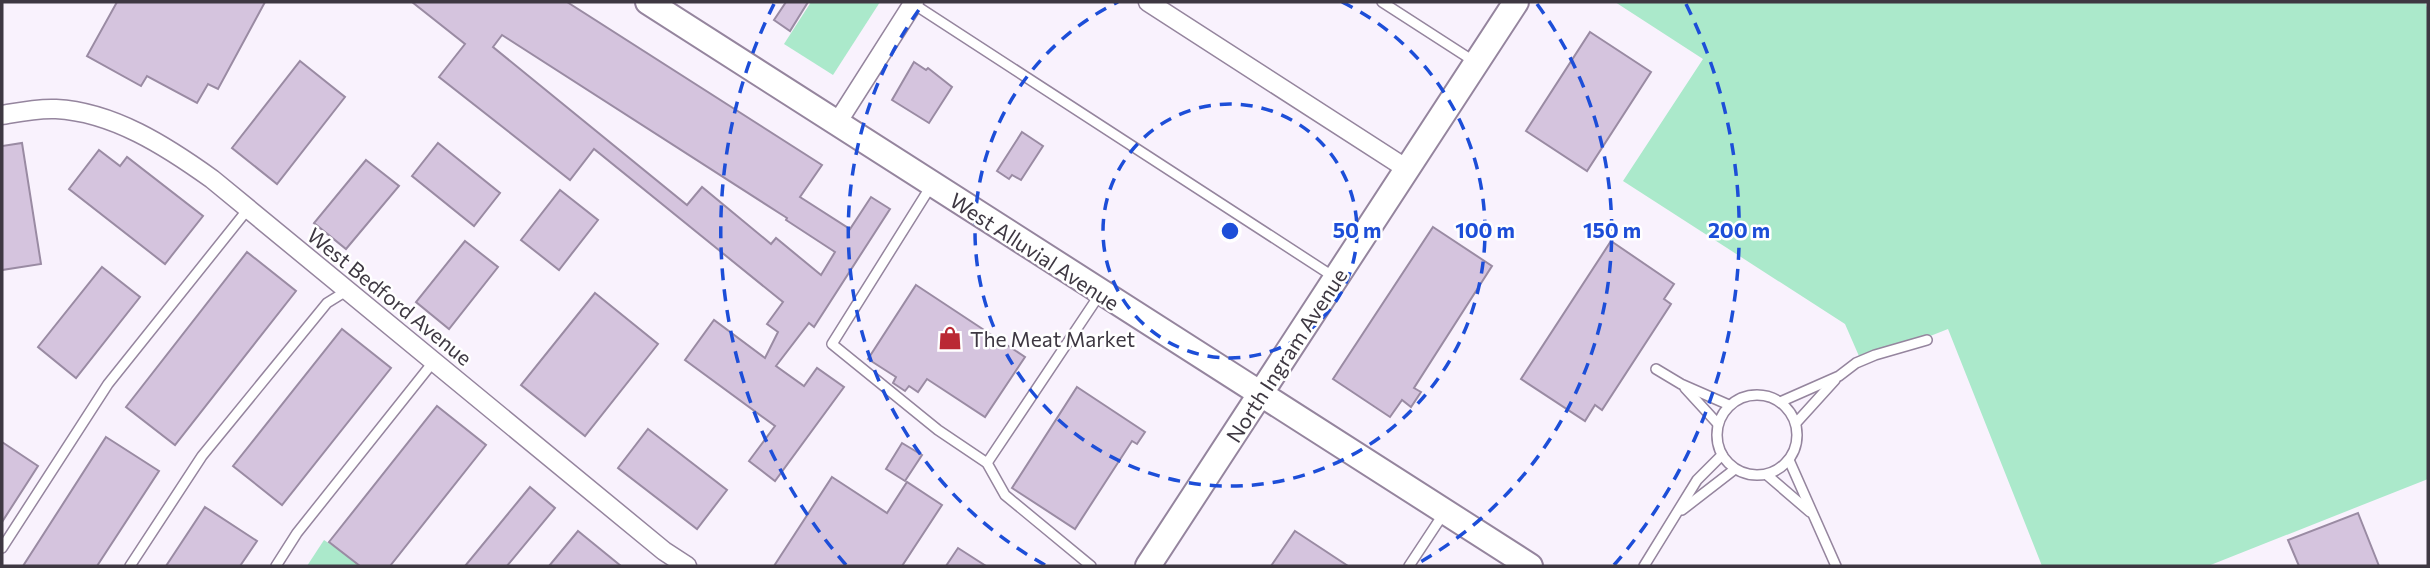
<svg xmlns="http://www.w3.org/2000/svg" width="2430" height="568" font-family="Commissioner,sans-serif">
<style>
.green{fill:#abe9cb}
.building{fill:#d5c4de;stroke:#9a8ba3;stroke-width:2;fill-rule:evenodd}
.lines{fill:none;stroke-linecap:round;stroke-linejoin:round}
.lane-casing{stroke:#95859e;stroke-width:12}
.street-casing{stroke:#95859e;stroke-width:21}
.secondary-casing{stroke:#95859e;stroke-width:28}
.lane{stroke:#fff;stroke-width:9}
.street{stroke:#fff;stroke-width:18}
.secondary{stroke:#fff;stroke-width:24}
.ring{fill:none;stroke:#1d4ed8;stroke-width:3.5;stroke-dasharray:12 9}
.labels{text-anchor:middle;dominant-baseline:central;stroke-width:5;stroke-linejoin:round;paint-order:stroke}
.street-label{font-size:21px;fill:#3e3842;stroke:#fff}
.poi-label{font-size:21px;fill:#3e3842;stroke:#fff;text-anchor:start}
.centre{fill:#1d4ed8;stroke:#fff;stroke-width:3.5}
.ring-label{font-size:21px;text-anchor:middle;font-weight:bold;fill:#1d4ed8;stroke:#fff;stroke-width:5;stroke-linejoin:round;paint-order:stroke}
</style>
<rect width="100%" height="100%" fill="#f9f2fd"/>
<g class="green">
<polygon points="811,2 880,2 833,75 784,44"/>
<polygon points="1615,2 2425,2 2428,10 2428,479 2208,566 2042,566 1948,329 1862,363 1845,324 1623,181 1703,59"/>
<polygon points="324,540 363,566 307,566"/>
</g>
<g class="building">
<polygon points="117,2 265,2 218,89 208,84 197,103 147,76 141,86 87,56"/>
<path d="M412 2H567L822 165 800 197 850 229 871 197 890 209 814 327 809 323 776 366 804 386 817 368 844 387 775 481 749 461 775 426 685 360 714 320 765 358 778 332 767 324 783 302 594 149 570 180 439 77 465 44ZM502 35 787 218 786 220 835 252 821 275 776 238 771 244 702 187 687 205 493 47Z"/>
<polygon points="786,2 808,2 790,31 774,20"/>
<polygon points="1590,32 1651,72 1587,171 1526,131"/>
<polygon points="300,61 345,97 277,184 232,148"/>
<polygon points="914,62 926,70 928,68 952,87 929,123 892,100"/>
<polygon points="1022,132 1043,146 1021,180 1012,175 1009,179 997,171"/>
<polygon points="22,143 41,264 2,270 2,146"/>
<polygon points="438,143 500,193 474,226 412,176"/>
<polygon points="99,150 120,166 127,157 203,216 165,264 69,189"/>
<polygon points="366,160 399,186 346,249 314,223"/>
<polygon points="560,190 598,220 559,270 521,240"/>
<polygon points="1433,227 1492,266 1414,388 1421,392 1411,407 1402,400 1390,417 1333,379"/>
<polygon points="465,241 498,267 449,329 416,302"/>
<polygon points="1611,241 1674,284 1664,299 1671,304 1602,410 1595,405 1585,421 1521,379"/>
<polygon points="247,252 296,291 175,445 126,407"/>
<polygon points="102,267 140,297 76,378 38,347"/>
<polygon points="916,285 1025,357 985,417 927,379 918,392 909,386 905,391 893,383 896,377 868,359"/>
<polygon points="595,293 658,344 585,436 521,385"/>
<polygon points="342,329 391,368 282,505 233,466"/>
<polygon points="1077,387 1145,432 1137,444 1132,441 1075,529 1012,488"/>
<polygon points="437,406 486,445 390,566 360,566 329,542"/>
<polygon points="648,429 727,490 697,529 618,468"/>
<polygon points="106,437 159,471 97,566 23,566"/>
<polygon points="2,442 38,466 2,522"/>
<polygon points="902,443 922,455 905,481 886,469"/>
<polygon points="832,477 887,513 907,482 942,505 902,566 774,566"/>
<polygon points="530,487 555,508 507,566 465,566"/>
<polygon points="205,507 257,541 240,566 166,566"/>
<polygon points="2358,513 2379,566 2299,566 2288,540"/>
<polygon points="578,531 621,566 549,566"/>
<polygon points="1295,531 1348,566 1271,566"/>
<polygon points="958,548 986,566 946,566"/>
</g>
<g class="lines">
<g class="lane-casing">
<g id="lane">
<polyline points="1382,2 1475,62"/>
<polyline points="912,3 1334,277"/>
<polyline points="931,186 832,344 938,430 987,463 1005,495 1091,566"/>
<polyline points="1656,369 1681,384 1729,405"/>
<polyline points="1685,388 1718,424"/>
<circle cx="1757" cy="435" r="40"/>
<polyline points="1780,402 1839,376 1856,363 1875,355 1927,340"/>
<polyline points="1796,423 1835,380"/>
<polyline points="1789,460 1836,566"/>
<polyline points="987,463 1100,294"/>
<polyline points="1767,475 1810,512"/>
<polyline points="1682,510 1735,469"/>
<polyline points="2,548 108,384 248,209"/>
<polyline points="130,566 202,456 327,303 348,290"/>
<polyline points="276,566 297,533 434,361"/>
<polyline points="1409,566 1444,513"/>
<polyline points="1644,566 1697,480 1722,455"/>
</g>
</g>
<g class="street-casing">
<g id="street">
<polyline points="1148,2 1407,169"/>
<path d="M2 115C19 112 38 108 56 109 113 112 166 146 212 179L664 551 687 566"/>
<polyline points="837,123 914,2"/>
</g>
</g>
<g class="secondary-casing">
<g id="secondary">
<polyline points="648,2 1530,566"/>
<polyline points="1148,566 1516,2"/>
</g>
</g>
<use href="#lane" class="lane"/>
<use href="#street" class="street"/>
<use href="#secondary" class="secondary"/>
</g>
<g class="ring">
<circle cx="1230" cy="231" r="127"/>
<path d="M1342 2A255 255 0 1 1 1118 2"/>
<path d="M1045 565A382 382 0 0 1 923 4M1537 4A382 382 0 0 1 1415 565"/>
<path d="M846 565A509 509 0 0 1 774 4M1686 4A509 509 0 0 1 1614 565"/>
</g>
<defs>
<g id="shop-bare" transform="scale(1.89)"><path d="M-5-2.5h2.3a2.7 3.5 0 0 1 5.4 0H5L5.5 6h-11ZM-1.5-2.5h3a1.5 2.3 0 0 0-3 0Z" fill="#ba2934" stroke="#fff" stroke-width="2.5" paint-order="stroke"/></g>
</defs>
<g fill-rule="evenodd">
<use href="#shop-bare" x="950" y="338"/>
</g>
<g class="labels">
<g class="street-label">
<text transform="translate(1035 251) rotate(33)">West Alluvial Avenue</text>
<text transform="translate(390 296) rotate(39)">West Bedford Avenue</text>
<text transform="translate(1286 355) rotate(-57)">North Ingram Avenue</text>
</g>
<g class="poi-label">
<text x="970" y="338">The Meat Market</text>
</g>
</g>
<circle cx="1230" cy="231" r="10" class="centre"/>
<g class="ring-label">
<text x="1357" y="238">50 m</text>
<text x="1485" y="238">100 m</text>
<text x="1612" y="238">150 m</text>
<text x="1739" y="238">200 m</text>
</g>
<rect width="2430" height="568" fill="none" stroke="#3e3842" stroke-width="7"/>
</svg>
